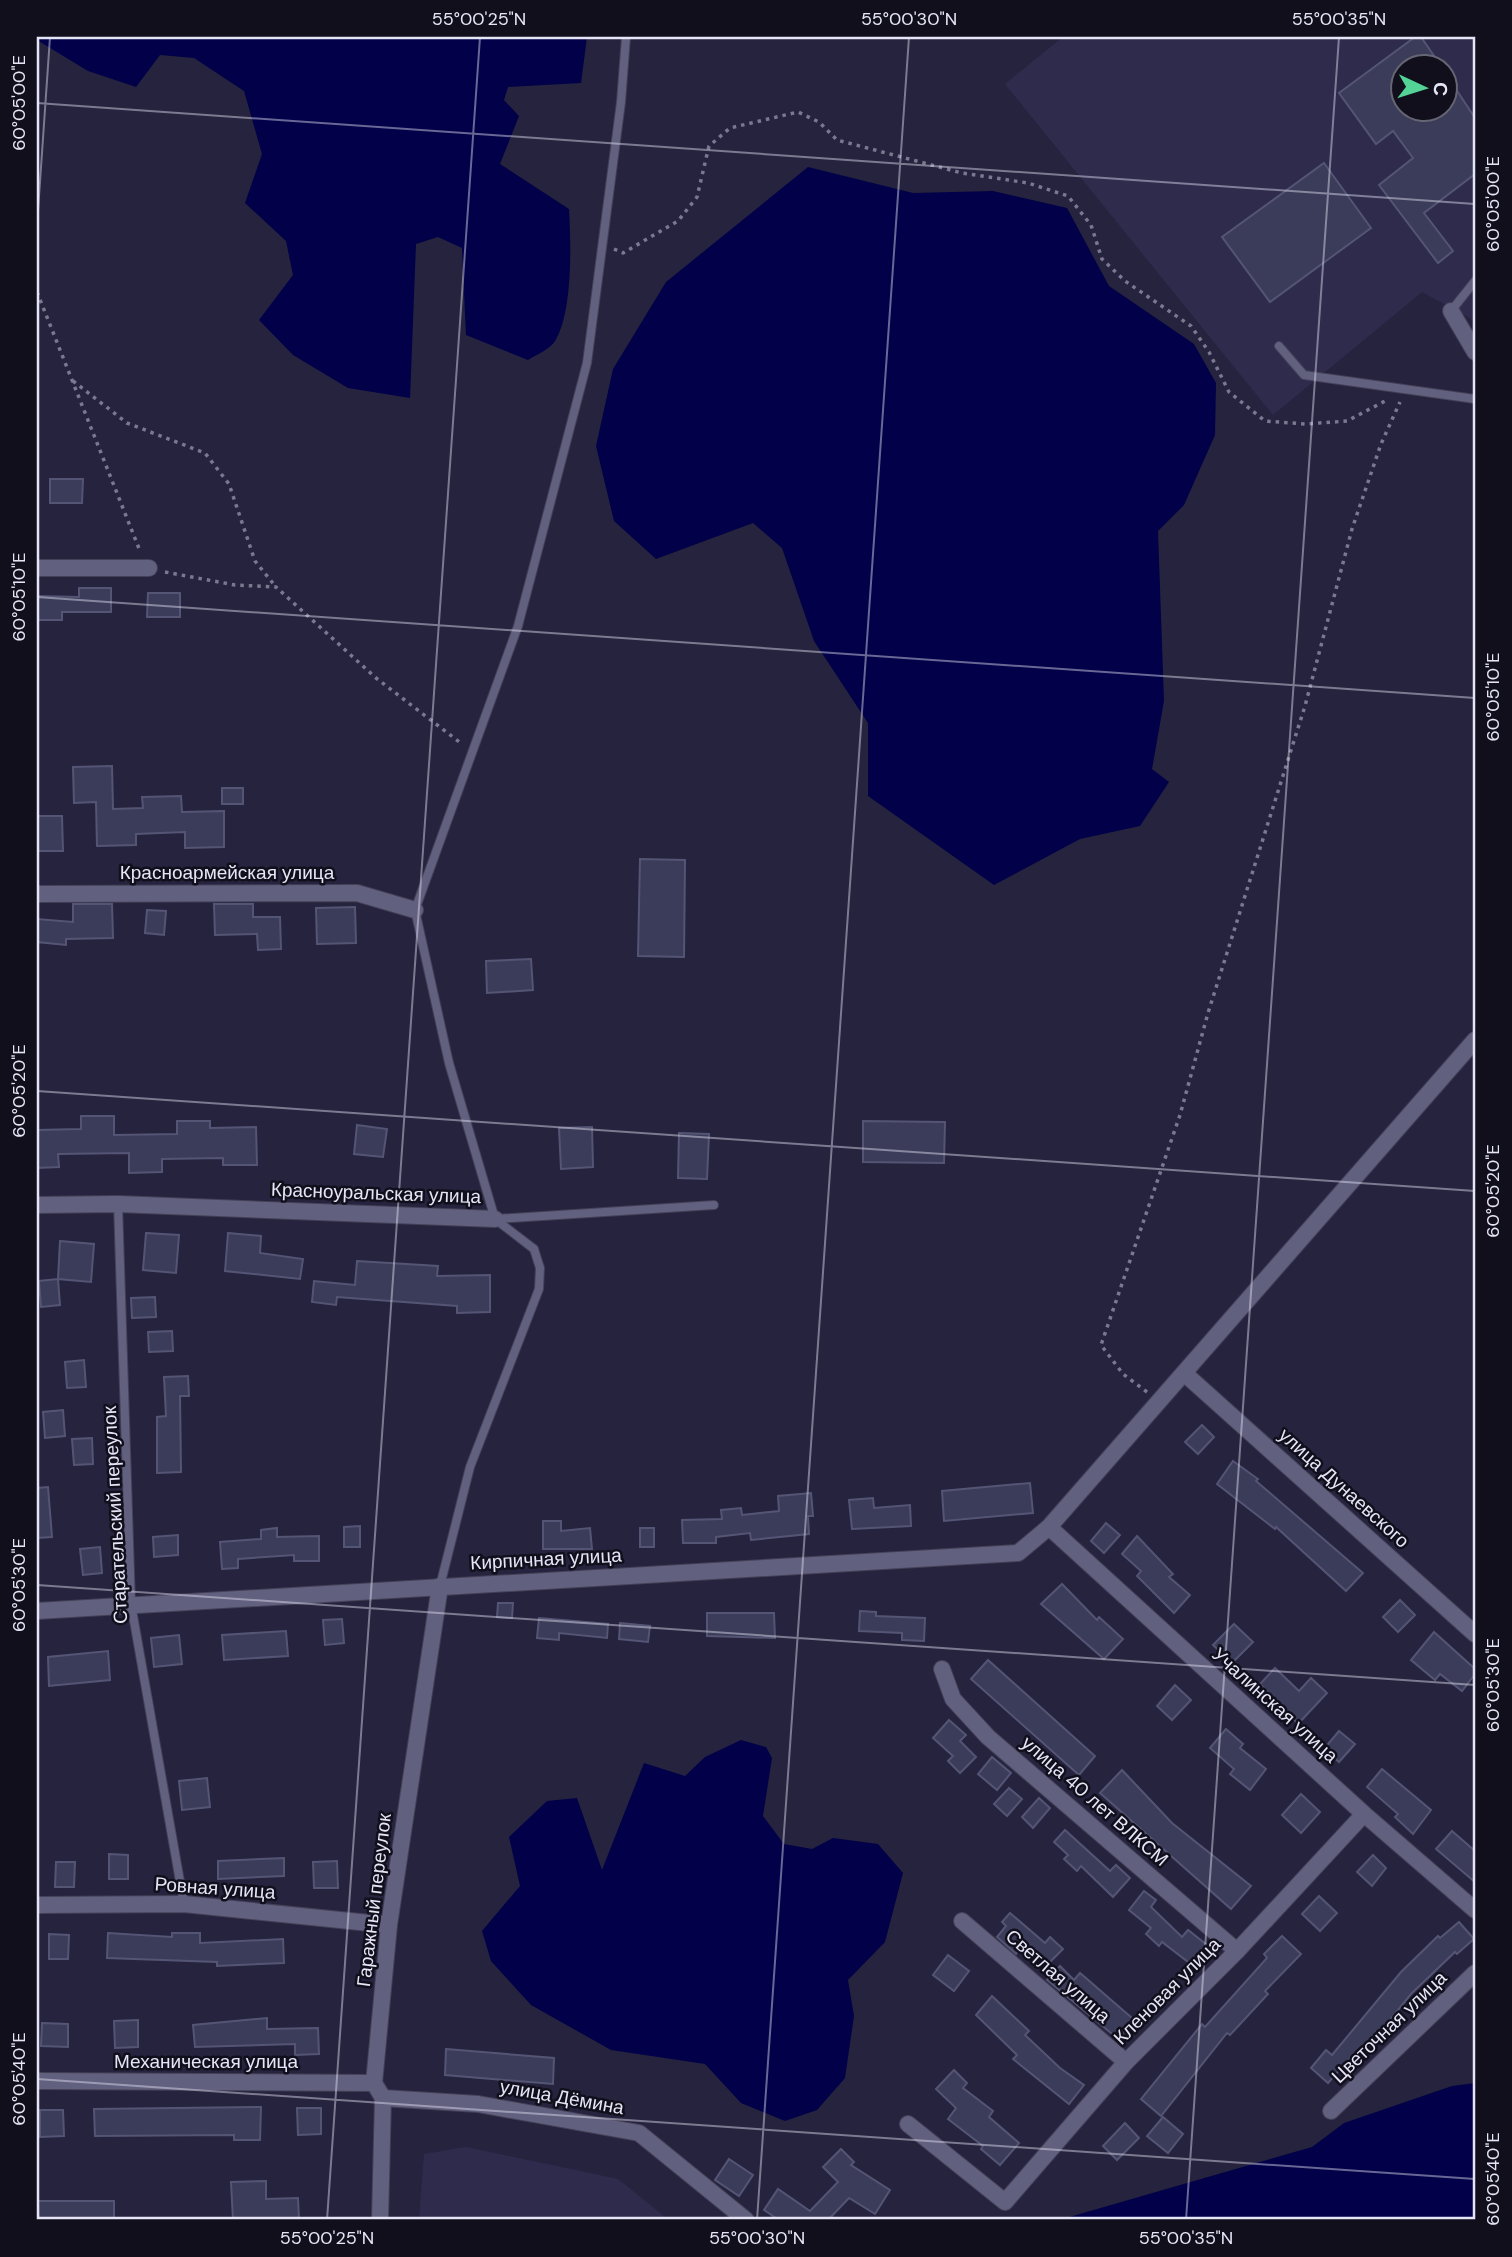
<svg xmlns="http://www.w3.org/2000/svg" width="1512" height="2257" font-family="'DM Sans',sans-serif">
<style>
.built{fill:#2f2b4d;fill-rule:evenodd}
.water{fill:#010048}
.building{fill:#3b3c59;stroke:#545574;stroke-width:2}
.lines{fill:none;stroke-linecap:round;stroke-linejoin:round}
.service-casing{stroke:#434057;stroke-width:10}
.minor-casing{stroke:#434057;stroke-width:18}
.path{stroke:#7b7990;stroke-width:3.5;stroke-dasharray:3.5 5;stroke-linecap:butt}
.service{stroke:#62607f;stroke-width:8}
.minor{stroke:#62607f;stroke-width:16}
.ticks{fill:none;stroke:#e6e5f7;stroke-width:2;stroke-opacity:0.45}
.labels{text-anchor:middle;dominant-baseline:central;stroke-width:5;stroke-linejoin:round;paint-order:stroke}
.street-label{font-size:19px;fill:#e6e5f7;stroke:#100f1b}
.neatline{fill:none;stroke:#e6e5f7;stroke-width:2.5}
.ticks-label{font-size:18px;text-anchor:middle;fill:#e6e5f7}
</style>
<rect width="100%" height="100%" fill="#26233e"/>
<g class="built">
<path d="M1063 37H1475V325L1470 318 1422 292 1273 415 1005 84ZM1404 66H1446V108H1404Z"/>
<polygon points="466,2147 618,2179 669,2220 419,2220 424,2154"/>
</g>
<g class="water">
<path d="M37 37H587L581 83 508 87 504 100 519 116 500 164 569 209C571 243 573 312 555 341 550 349 536 355 528 360L466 335 462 248 438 237 416 244 410 398 348 388 293 355 259 320 293 275 286 241 245 203 262 154 244 91 194 58 160 55 136 87 88 71 37 40Z"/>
<polygon points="808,167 913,193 993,191 1067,208 1109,286 1194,344 1216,383 1215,435 1184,505 1158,531 1164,701 1152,769 1169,782 1140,826 1080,839 994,885 868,796 868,723 814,641 782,548 753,523 656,559 614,521 596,446 613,369 666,282"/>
<polygon points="741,1740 766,1747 772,1758 763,1816 784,1844 812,1849 833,1838 878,1844 903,1873 885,1942 848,1980 854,2016 845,2078 817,2110 785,2121 741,2103 705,2064 611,2050 531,2005 491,1961 482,1931 520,1886 509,1837 547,1801 577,1798 602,1870 644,1763 685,1776 705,1757"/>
<polygon points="1475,2083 1475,2220 1059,2220 1312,2147 1344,2123 1452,2086"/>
</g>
<g class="building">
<polygon points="1415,37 1421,37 1441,66 1404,66 1404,108 1446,108 1446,74 1475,118 1475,174 1424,213 1453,251 1438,263 1379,185 1413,158 1393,131 1376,144 1339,93"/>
<polygon points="1324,163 1371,228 1270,302 1222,237"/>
<polygon points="50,479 83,479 82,503 50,503"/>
<polygon points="79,588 111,588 111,612 62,612 62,620 37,620 37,596 79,597"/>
<polygon points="148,593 180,593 180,617 147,617"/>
<polygon points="112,766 113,809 143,808 142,797 181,796 182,812 224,811 224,847 185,848 185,832 136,834 136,845 97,846 96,802 74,803 73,767"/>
<rect x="222" y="788" width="21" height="16"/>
<polygon points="37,816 62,816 63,851 37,851"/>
<polygon points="640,859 685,860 684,957 638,956"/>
<polygon points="73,904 112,904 113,938 66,939 66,945 37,942 37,919 73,922"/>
<polygon points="214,904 253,904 253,917 280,917 281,949 258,950 257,934 215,935"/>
<polygon points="355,907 356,943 317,944 316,908"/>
<polygon points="147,910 166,911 164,935 145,933"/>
<polygon points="531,959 533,990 487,993 486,961"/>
<polygon points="81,1116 114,1116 114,1135 177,1134 177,1121 210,1121 210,1128 256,1127 257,1165 223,1165 223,1158 162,1159 162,1172 129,1173 129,1153 58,1154 59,1167 37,1168 37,1130 81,1129"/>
<polygon points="863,1121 945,1122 944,1163 863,1162"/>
<polygon points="357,1125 387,1129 383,1157 354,1154"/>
<polygon points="592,1127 593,1167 561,1169 559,1128"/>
<polygon points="679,1133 709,1134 707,1179 678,1178"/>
<polygon points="146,1233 179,1235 176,1273 143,1270"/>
<polygon points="228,1233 261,1236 260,1253 303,1259 300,1279 225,1271"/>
<polygon points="60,1241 94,1244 91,1282 58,1279"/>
<polygon points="357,1261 438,1266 437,1276 490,1275 490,1312 457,1313 457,1306 337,1297 336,1305 312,1302 314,1281 355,1285"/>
<polygon points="58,1279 60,1305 41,1307 39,1281"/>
<polygon points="155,1297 156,1317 132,1318 131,1298"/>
<polygon points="172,1331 173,1351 149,1352 148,1332"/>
<polygon points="84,1360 86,1387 67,1388 65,1362"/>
<polygon points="188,1376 189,1396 180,1396 181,1472 157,1473 157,1417 166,1416 164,1377"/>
<polygon points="63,1410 65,1436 45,1438 43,1412"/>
<polygon points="1202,1425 1214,1437 1198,1454 1185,1442"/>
<polygon points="92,1438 93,1464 74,1465 72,1439"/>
<polygon points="1233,1461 1258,1479 1256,1481 1363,1573 1346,1591 1276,1527 1275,1529 1217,1484"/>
<polygon points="1030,1483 1033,1513 944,1521 942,1491"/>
<polygon points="48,1487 52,1537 37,1538 37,1488"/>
<polygon points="811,1493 813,1516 808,1516 809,1534 751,1540 750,1533 716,1537 716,1543 683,1543 682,1520 722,1519 721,1510 741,1508 742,1515 779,1511 778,1496"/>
<polygon points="873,1498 874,1508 910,1505 911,1526 852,1529 849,1500"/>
<polygon points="543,1521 561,1521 561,1531 590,1528 592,1549 543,1549"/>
<polygon points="1106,1523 1120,1535 1104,1553 1091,1541"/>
<polygon points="360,1526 360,1547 344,1547 344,1527"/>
<polygon points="277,1528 277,1537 319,1536 319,1561 294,1561 294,1555 238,1559 238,1568 222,1569 220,1542 261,1539 261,1530"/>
<rect x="640" y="1528" width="14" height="19"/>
<polygon points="178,1535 178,1555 154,1557 153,1537"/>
<polygon points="1137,1536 1173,1574 1169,1577 1190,1595 1174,1613 1137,1576 1141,1571 1122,1554"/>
<polygon points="100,1547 102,1573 83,1575 80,1549"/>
<polygon points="1062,1584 1097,1620 1099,1617 1123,1639 1104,1659 1041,1604"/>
<polygon points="1400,1600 1415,1615 1398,1632 1383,1617"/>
<polygon points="498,1603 513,1603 512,1618 497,1617"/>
<polygon points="860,1611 876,1612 876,1616 925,1618 924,1641 902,1640 902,1633 859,1631"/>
<polygon points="707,1613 774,1613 775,1638 707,1636"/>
<polygon points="539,1618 608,1624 607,1638 559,1633 559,1640 537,1638"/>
<polygon points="342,1619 344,1643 325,1645 323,1620"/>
<polygon points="620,1623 650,1626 648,1642 619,1639"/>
<polygon points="1234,1624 1253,1642 1232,1663 1213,1645"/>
<polygon points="286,1631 288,1656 224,1660 222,1635"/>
<polygon points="1434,1632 1475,1669 1475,1674 1462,1691 1440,1674 1435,1680 1411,1660"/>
<polygon points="179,1635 182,1664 154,1667 151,1638"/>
<polygon points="108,1651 110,1680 49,1686 48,1657"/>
<polygon points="988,1660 1095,1756 1079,1775 971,1679"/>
<polygon points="1275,1668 1299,1691 1311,1678 1327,1693 1298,1724 1260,1684"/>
<polygon points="1175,1685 1191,1700 1172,1720 1157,1706"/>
<polygon points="949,1720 966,1735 960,1741 976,1757 960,1773 948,1761 953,1756 933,1738"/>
<polygon points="1226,1729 1243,1744 1240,1748 1266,1769 1250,1790 1230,1774 1234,1769 1210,1748"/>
<polygon points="1339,1731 1355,1744 1339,1762 1324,1749"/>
<polygon points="992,1757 1011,1773 997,1790 978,1774"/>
<polygon points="1382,1769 1431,1810 1413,1834 1395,1817 1398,1814 1367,1787"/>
<polygon points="1122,1770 1172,1823 1251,1886 1231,1909 1100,1793"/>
<polygon points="207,1778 210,1807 182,1810 179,1781"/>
<polygon points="1009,1788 1022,1799 1007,1816 994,1804"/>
<polygon points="1301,1794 1320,1812 1301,1833 1282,1815"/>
<polygon points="1039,1798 1050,1808 1033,1828 1022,1817"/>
<polygon points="1065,1830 1110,1871 1116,1865 1130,1878 1113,1897 1081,1866 1077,1871 1064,1859 1068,1855 1054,1842"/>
<polygon points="1452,1831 1475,1851 1475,1882 1436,1849"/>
<polygon points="109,1854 128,1855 128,1879 109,1879"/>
<polygon points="1373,1855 1386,1868 1372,1886 1357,1872"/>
<polygon points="284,1858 284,1876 218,1879 218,1861"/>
<polygon points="337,1861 338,1888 314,1888 313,1862"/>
<polygon points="56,1862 75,1862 74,1887 55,1887"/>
<polygon points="1144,1891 1156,1900 1151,1907 1182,1937 1188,1930 1207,1945 1192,1965 1162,1942 1159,1946 1146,1934 1151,1928 1129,1910"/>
<polygon points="1319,1896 1337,1913 1320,1931 1302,1914"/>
<polygon points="1010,1913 1045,1943 1050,1937 1063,1949 1047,1965 1024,1943 1016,1954 997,1937 1006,1926 1002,1922"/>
<polygon points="1459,1922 1474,1939 1457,1954 1455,1952 1411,1994 1356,2062 1350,2058 1328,2083 1311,2068 1326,2050 1332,2055 1401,1972 1438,1936 1440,1938"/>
<polygon points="108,1933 172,1937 172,1933 200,1933 200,1943 283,1939 284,1963 217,1966 217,1962 107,1958"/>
<polygon points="49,1934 69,1935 68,1959 49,1959"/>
<polygon points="1282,1936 1301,1954 1265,1991 1268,1994 1230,2035 1227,2033 1161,2116 1141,2099 1202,2024 1205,2027 1267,1958 1264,1954"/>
<polygon points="948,1955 969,1971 954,1991 933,1975"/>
<polygon points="1060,1966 1074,1980 1080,1973 1139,2024 1123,2043 1047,1980"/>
<polygon points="992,1996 1029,2031 1025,2035 1060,2068 1084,2085 1069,2104 1013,2059 1017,2055 976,2015"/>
<polygon points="267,2018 267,2029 318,2028 319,2054 295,2055 295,2044 195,2047 193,2025"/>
<polygon points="138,2020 138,2047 115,2048 114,2021"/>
<polygon points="42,2023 68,2024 68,2047 41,2046"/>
<polygon points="446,2049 554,2058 553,2084 445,2075"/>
<polygon points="954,2070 967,2083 963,2088 993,2111 989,2117 1019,2143 1000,2165 981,2149 983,2146 948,2119 956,2108 936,2089"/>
<polygon points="261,2107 260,2140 234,2140 234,2135 95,2136 94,2109"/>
<polygon points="297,2108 321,2108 321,2134 298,2135"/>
<polygon points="40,2110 63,2110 64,2136 40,2137"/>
<polygon points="1163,2117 1183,2134 1168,2153 1147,2136"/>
<polygon points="1125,2123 1139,2138 1117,2160 1103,2146"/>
<polygon points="841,2149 854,2162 851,2165 890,2190 875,2214 849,2198 828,2220 779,2220 764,2210 778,2189 810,2211 838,2182 823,2167"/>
<polygon points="729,2159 753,2175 739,2196 715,2180"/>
<polygon points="266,2181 266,2199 298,2198 299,2220 233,2220 231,2182"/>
<polygon points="38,2201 114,2201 114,2220 39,2220"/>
</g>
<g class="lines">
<g class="service-casing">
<g id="service">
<polyline points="1451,311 1475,281"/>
<polyline points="1279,346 1304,375 1475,399"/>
<polyline points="118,1204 131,1604 184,1904"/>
<polyline points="495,1219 714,1205"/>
<polyline points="440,1586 470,1467 539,1289 540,1268 534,1249 495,1219 449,1063 415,910 518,626 587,363 621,102 626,37"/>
</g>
</g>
<g class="minor-casing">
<g id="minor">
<polyline points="1451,311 1475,352"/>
<polyline points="37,568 149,568"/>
<polyline points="37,894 357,893 415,910"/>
<polyline points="37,1205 118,1204 495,1219"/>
<polyline points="1184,1373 1475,1634"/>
<polyline points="1049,1527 1364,1814 1475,1910"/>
<polyline points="37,1611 1018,1553 1049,1527 1475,1040"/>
<polyline points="942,1669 953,1699 988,1737 1237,1951"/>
<polyline points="37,1905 184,1904 389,1925"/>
<polyline points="962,1921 1126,2062"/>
<polyline points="37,2081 374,2083"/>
<polyline points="383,2098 478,2104 639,2133 746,2220"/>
<polyline points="1331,2111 1475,1973"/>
<polyline points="908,2124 1005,2202 1126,2062 1237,1951 1364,1814"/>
<polyline points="380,2220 383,2098 374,2083 389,1925 440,1586"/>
</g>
</g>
<g class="path">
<polyline points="614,249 623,253 678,221 697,197 709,146 730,128 798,112 819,122 837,140 962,173 1028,183 1068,196 1091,225 1102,259 1125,281 1191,326 1209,352 1229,392 1265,421 1306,424 1347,421 1387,400"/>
<polyline points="37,292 140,551"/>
<polyline points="73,381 127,423 205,453 229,484 255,561 276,587"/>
<polyline points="165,572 235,585 276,587 376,678 462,744"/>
<polyline points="1147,1392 1123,1374 1101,1345 1180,1115 1208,1013 1305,706 1352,529 1381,444 1400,402"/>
</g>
<use href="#service" class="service"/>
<use href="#minor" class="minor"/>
</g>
<path class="ticks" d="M37 103 1475 204M37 225 50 37M37 597 1475 698M37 1091 1475 1191M37 1585 1475 1685M37 2079 1475 2179M327 2220 480 37M757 2220 909 37M1186 2220 1339 37"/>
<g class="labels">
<g class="street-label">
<text x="227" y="872">Красноармейская улица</text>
<text transform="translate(376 1193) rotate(2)">Красноуральская улица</text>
<text transform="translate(1344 1488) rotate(42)">улица Дунаевского</text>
<text transform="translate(115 1515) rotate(-93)">Старательский переулок</text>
<text transform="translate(546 1559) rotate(-3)">Кирпичная улица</text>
<text transform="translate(1275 1705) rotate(42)">Учалинская улица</text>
<text transform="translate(1095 1801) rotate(41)">улица 40 лет ВЛКСМ</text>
<text transform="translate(215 1888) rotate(4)">Ровная улица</text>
<text transform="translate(374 1900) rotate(-83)">Гаражный переулок</text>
<text transform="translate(1058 1976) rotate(41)">Светлая улица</text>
<text transform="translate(1167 1991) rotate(-45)">Кленовая улица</text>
<text transform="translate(1389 2027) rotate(-44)">Цветочная улица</text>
<text x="206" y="2061">Механическая улица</text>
<text transform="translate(562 2097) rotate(10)">улица Дёмина</text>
</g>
</g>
<rect width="1512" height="2257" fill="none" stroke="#100f1b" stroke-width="77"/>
<g transform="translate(1424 88) rotate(94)"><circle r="33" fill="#100f1b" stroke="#666573" stroke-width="2"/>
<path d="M0-5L12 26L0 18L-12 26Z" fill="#53d396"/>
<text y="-10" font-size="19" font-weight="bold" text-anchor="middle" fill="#e6e5f7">С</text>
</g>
<rect x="38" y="38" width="1436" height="2180" class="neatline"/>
<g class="ticks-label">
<text x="479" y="25">55°00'25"N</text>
<text x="909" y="25">55°00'30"N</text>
<text x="1339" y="25">55°00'35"N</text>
<text transform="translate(19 103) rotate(-90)" y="6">60°05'00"E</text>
<text transform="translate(1493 204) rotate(-90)" y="6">60°05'00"E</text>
<text transform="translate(19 597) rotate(-90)" y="6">60°05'10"E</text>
<text transform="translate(1493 697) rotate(-90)" y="6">60°05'10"E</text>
<text transform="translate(19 1091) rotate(-90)" y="6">60°05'20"E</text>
<text transform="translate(1493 1191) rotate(-90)" y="6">60°05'20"E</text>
<text transform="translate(19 1585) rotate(-90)" y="6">60°05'30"E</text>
<text transform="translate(1493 1685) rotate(-90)" y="6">60°05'30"E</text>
<text transform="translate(19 2079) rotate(-90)" y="6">60°05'40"E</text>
<text transform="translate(1493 2179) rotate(-90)" y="6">60°05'40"E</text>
<text x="327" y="2244">55°00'25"N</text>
<text x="757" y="2244">55°00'30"N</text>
<text x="1186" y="2244">55°00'35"N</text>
</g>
</svg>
